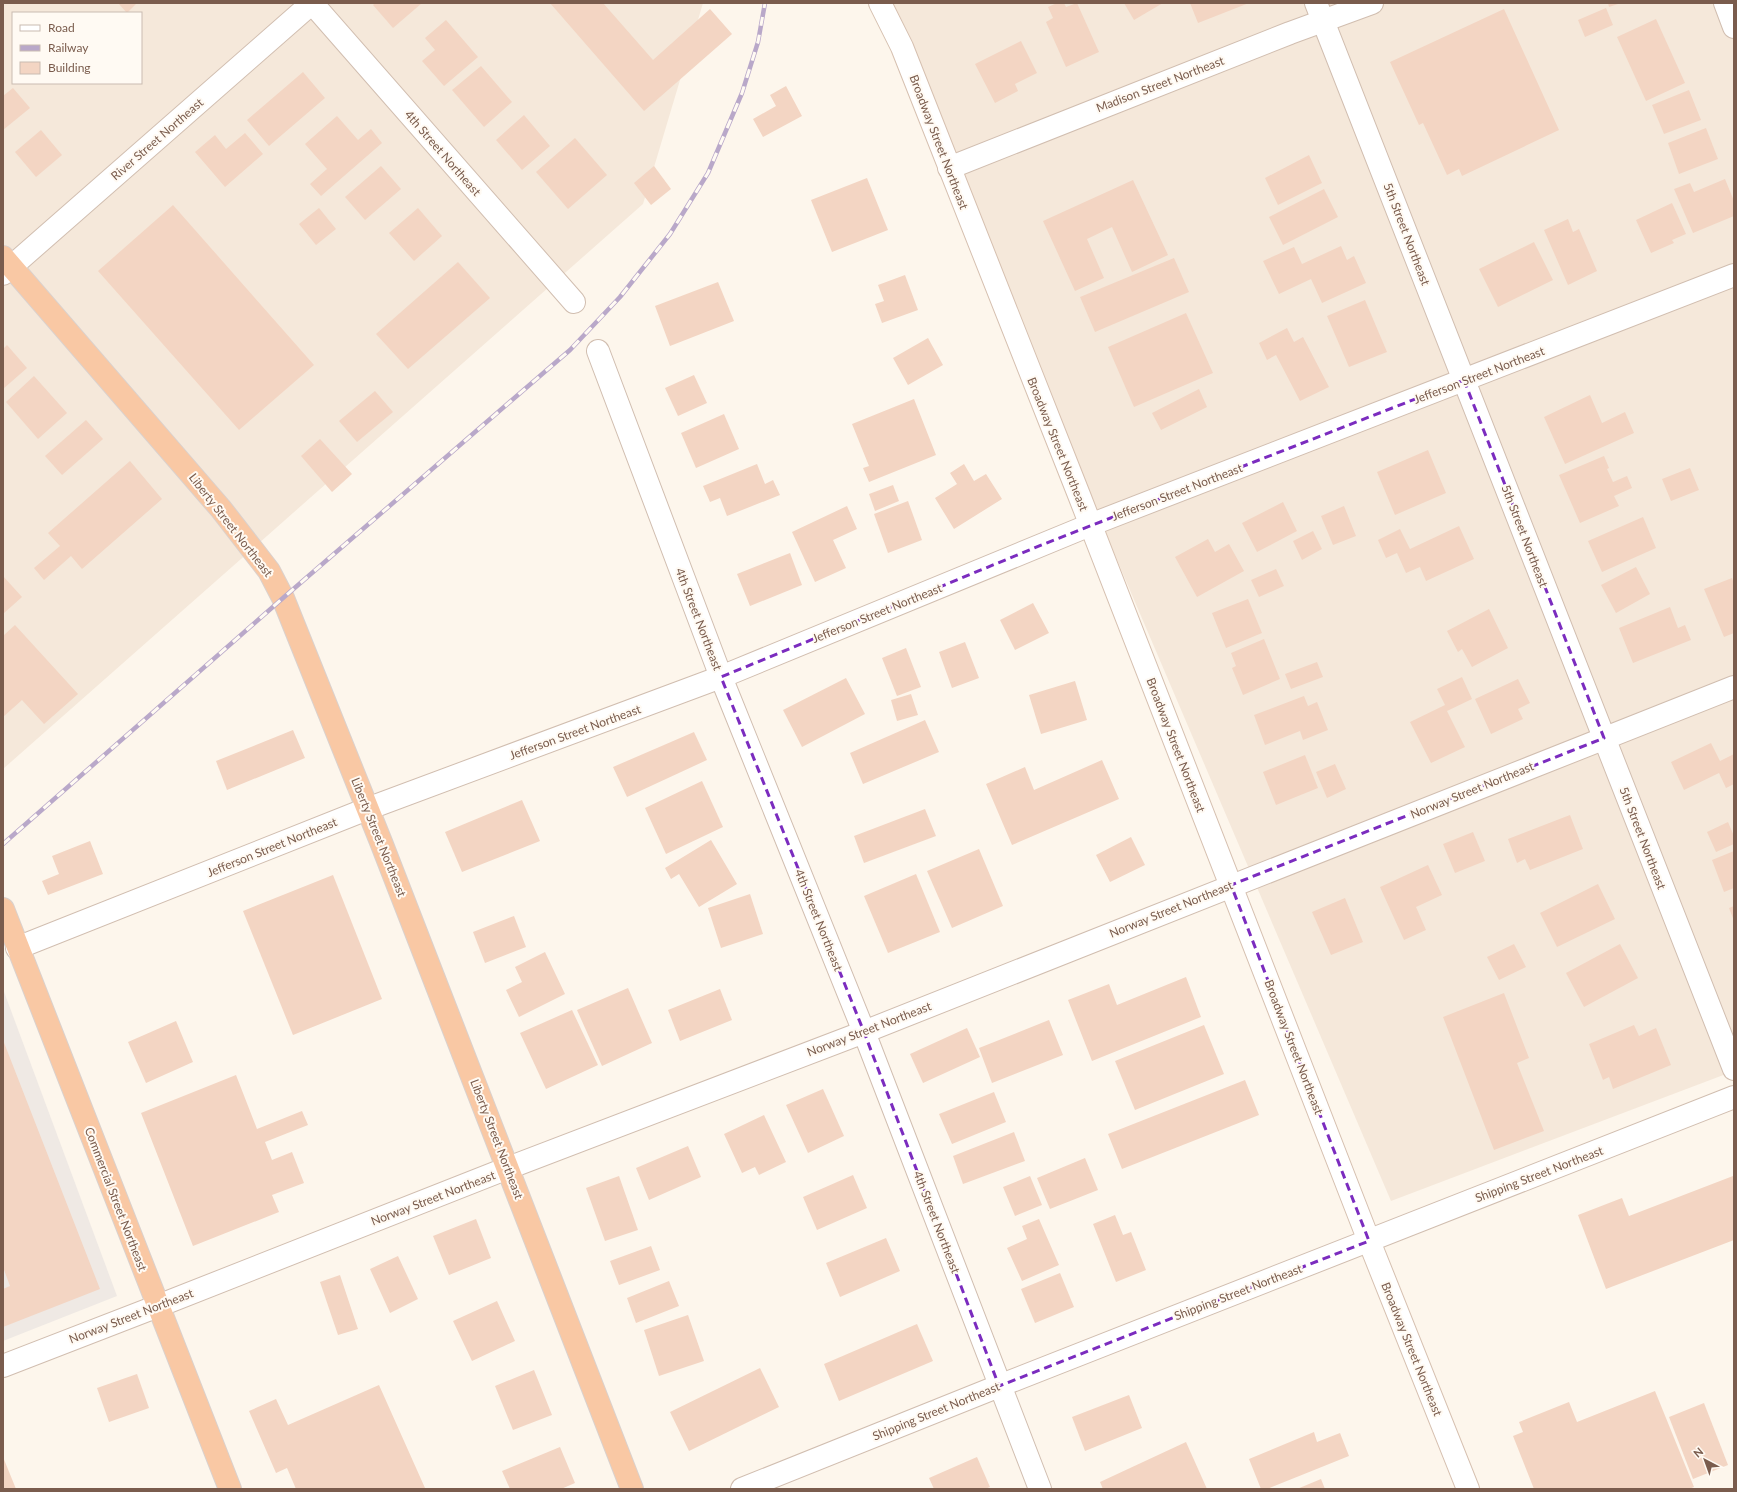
<svg xmlns="http://www.w3.org/2000/svg" width="1737" height="1492" font-family="Lato,sans-serif">
<style>
.residential{fill:#f5e8da;fill-rule:evenodd}
.industrial{fill:#efe9e4}
.building{fill:#f3d5c3}
.lines{fill:none;stroke-linecap:round;stroke-linejoin:round}
.minor-casing{stroke:#d1beb0;stroke-width:24}
.tertiary-casing{stroke:#d1beb0;stroke-width:24}
.secondary-casing{stroke:#d6c0b0;stroke-width:24}
.trunk-casing{stroke:#dad1cd;stroke-width:24}
.minor{stroke:#fff;stroke-width:22}
.tertiary{stroke:#fff;stroke-width:22}
.secondary{stroke:#fff;stroke-width:22}
.trunk{stroke:#f9c8a4;stroke-width:22}
.rail-casing{stroke:#b9a8c9;stroke-width:4.5}
.rail{stroke:#fffaf3;stroke-width:3;stroke-dasharray:9;stroke-linecap:butt}
.marked{fill:none;stroke:#7b2cbf;stroke-width:3;stroke-dasharray:8 5;stroke-linejoin:round}
.labels{text-anchor:middle;dominant-baseline:central;stroke-width:4;stroke-linejoin:round;paint-order:stroke}
.street-label{font-size:12px;fill:#7a5c4d;stroke:#fffaf3}
</style>
<rect width="100%" height="100%" fill="#fdf6ec"/>
<g class="residential">
<path d="M3 3H703L643 204 3 769ZM13 13H141V83H13Z"/>
<polygon points="879,3 1734,3 1734,1071 1391,1201"/>
</g>
<polygon class="industrial" points="3,989 117,1296 3,1341"/>
<g class="building">
<polygon points="118,3 137,3 127,13"/>
<polygon points="375,3 422,3 393,28 373,5"/>
<polygon points="550,3 603,3 653,60 710,9 732,34 644,111"/>
<polygon points="1057,3 1064,3 1066,7 1077,3 1099,52 1066,67 1046,22 1053,18 1048,7"/>
<polygon points="1124,3 1163,3 1134,20"/>
<polygon points="1190,3 1249,3 1198,23"/>
<polygon points="1608,3 1621,3 1609,7"/>
<polygon points="1606,8 1613,25 1585,37 1578,20"/>
<polygon points="1504,9 1559,130 1462,176 1459,169 1447,175 1423,123 1419,125 1390,62"/>
<polygon points="1656,19 1685,83 1646,101 1617,37"/>
<polygon points="446,20 478,57 444,86 422,61 435,50 425,38"/>
<polygon points="1021,41 1037,73 1015,84 1018,91 995,103 975,64"/>
<polygon points="481,66 512,102 484,127 452,90"/>
<polygon points="303,72 325,98 269,146 247,120"/>
<polygon points="786,86 802,116 763,137 753,119 776,106 770,95"/>
<polygon points="13,88 30,108 3,130 3,96"/>
<polygon points="1689,90 1701,120 1664,134 1652,105"/>
<polygon points="524,115 550,146 522,170 496,140"/>
<polygon points="337,116 358,140 371,129 382,143 321,196 310,184 327,169 305,144"/>
<polygon points="1706,128 1718,159 1679,174 1668,143"/>
<polygon points="41,130 62,155 36,177 15,152"/>
<polygon points="245,133 263,154 225,187 195,152 215,135 226,149"/>
<polygon points="575,138 607,175 568,209 536,172"/>
<polygon points="1309,155 1322,183 1278,205 1265,178"/>
<polygon points="381,166 401,189 365,220 345,197"/>
<polygon points="654,166 671,189 651,205 634,183"/>
<polygon points="867,178 888,230 832,252 811,200"/>
<polygon points="1725,179 1734,201 1734,216 1693,233 1674,189 1690,183 1694,192"/>
<polygon points="1133,180 1168,255 1132,272 1112,227 1087,239 1104,278 1075,291 1043,221"/>
<polygon points="1324,189 1338,217 1283,245 1269,217"/>
<polygon points="1672,203 1686,234 1672,240 1674,243 1651,253 1636,220"/>
<polygon points="173,205 314,365 239,430 98,271"/>
<polygon points="319,208 336,229 316,245 299,224"/>
<polygon points="418,208 442,236 414,261 389,233"/>
<polygon points="1568,219 1573,232 1579,229 1597,271 1568,285 1544,230"/>
<polygon points="1534,242 1553,280 1498,307 1479,269"/>
<polygon points="1341,246 1347,260 1354,256 1366,283 1322,303 1311,279 1279,294 1263,261 1294,247 1302,264"/>
<polygon points="1174,258 1189,292 1095,332 1080,297"/>
<polygon points="458,262 490,298 408,369 376,334"/>
<polygon points="905,275 918,310 882,323 875,304 884,301 878,285"/>
<polygon points="718,282 734,321 670,346 655,306"/>
<polygon points="1365,300 1387,352 1349,367 1327,316"/>
<polygon points="1186,313 1213,373 1134,407 1108,347"/>
<polygon points="1287,328 1294,342 1303,337 1329,387 1300,401 1276,355 1267,360 1259,343"/>
<polygon points="928,338 943,365 908,385 893,358"/>
<polygon points="7,345 27,368 3,389 3,349"/>
<polygon points="694,375 707,403 678,416 665,388"/>
<polygon points="34,376 67,413 38,439 6,402"/>
<polygon points="1199,389 1207,407 1161,430 1152,413"/>
<polygon points="375,391 393,412 357,442 339,421"/>
<polygon points="1590,395 1602,423 1625,412 1634,433 1565,464 1544,417"/>
<polygon points="914,399 936,455 869,482 863,468 869,466 852,424"/>
<polygon points="724,414 739,449 696,468 681,433"/>
<polygon points="86,420 103,439 62,475 45,456"/>
<polygon points="320,439 352,474 332,492 301,456"/>
<polygon points="1428,450 1446,493 1395,515 1377,472"/>
<polygon points="1604,456 1609,468 1607,469 1613,482 1627,476 1632,488 1614,496 1619,506 1580,523 1559,475"/>
<polygon points="130,461 162,499 82,569 71,556 44,580 34,568 60,546 48,533"/>
<polygon points="757,464 765,484 773,480 780,495 727,516 720,498 710,502 703,486"/>
<polygon points="964,464 974,481 986,474 1002,499 954,529 935,498 957,484 950,473"/>
<polygon points="1690,468 1699,490 1671,501 1662,479"/>
<polygon points="893,485 899,501 875,511 869,494"/>
<polygon points="908,501 922,540 888,553 874,514"/>
<polygon points="1283,502 1297,531 1257,552 1242,523"/>
<polygon points="847,506 857,529 833,540 846,568 815,582 792,532"/>
<polygon points="1344,506 1356,536 1333,545 1321,516"/>
<polygon points="1643,517 1656,548 1602,572 1588,541"/>
<polygon points="1459,526 1474,559 1426,581 1420,567 1406,573 1397,553 1386,558 1378,540 1400,529 1410,549"/>
<polygon points="1313,531 1322,549 1302,560 1293,541"/>
<polygon points="1208,539 1215,552 1229,544 1244,571 1197,597 1175,557"/>
<polygon points="790,553 802,585 750,606 737,574"/>
<polygon points="1636,567 1650,594 1616,613 1601,585"/>
<polygon points="1276,569 1284,586 1259,597 1251,580"/>
<polygon points="3,576 22,597 3,614"/>
<polygon points="1732,578 1734,584 1734,633 1724,637 1704,589"/>
<polygon points="1248,599 1262,633 1226,648 1212,613"/>
<polygon points="1033,603 1049,633 1015,650 1000,620"/>
<polygon points="1670,607 1678,628 1685,625 1691,640 1633,663 1619,628"/>
<polygon points="1489,609 1508,648 1472,667 1462,649 1458,652 1447,631"/>
<polygon points="15,625 78,694 44,724 22,700 3,717 3,636"/>
<polygon points="1264,639 1280,679 1243,695 1232,668 1236,666 1231,653"/>
<polygon points="965,642 979,678 952,688 939,652"/>
<polygon points="906,648 921,687 897,696 882,658"/>
<polygon points="1317,662 1323,677 1291,689 1285,674"/>
<polygon points="1462,677 1472,699 1447,711 1465,747 1431,763 1410,722 1445,705 1437,689"/>
<polygon points="846,678 865,714 802,747 783,710"/>
<polygon points="1518,679 1530,703 1518,709 1523,719 1491,734 1475,699"/>
<polygon points="1075,681 1087,720 1041,734 1029,695"/>
<polygon points="911,694 918,715 897,721 891,700"/>
<polygon points="1304,696 1308,706 1317,702 1328,730 1303,740 1300,731 1265,745 1254,715"/>
<polygon points="925,720 939,752 863,784 850,753"/>
<polygon points="293,730 305,758 227,790 216,761"/>
<polygon points="694,732 707,760 627,797 613,767"/>
<polygon points="1711,743 1720,761 1734,754 1734,784 1726,788 1719,773 1684,790 1671,762"/>
<polygon points="1305,755 1318,788 1276,805 1263,772"/>
<polygon points="1102,760 1119,799 1012,845 986,784 1025,767 1034,790"/>
<polygon points="1335,764 1346,789 1327,798 1316,772"/>
<polygon points="702,781 723,827 666,854 645,808"/>
<polygon points="522,800 540,841 462,872 445,832"/>
<polygon points="925,809 936,836 864,863 854,836"/>
<polygon points="1570,815 1583,849 1530,870 1525,859 1517,863 1508,839"/>
<polygon points="1728,822 1734,836 1734,844 1716,852 1707,832"/>
<polygon points="1473,832 1485,861 1455,873 1443,844"/>
<polygon points="1131,837 1145,865 1110,882 1096,855"/>
<polygon points="711,840 737,884 699,907 679,874 671,879 665,868"/>
<polygon points="90,841 103,874 48,895 42,881 59,874 52,856"/>
<polygon points="979,849 1003,906 952,928 927,871"/>
<polygon points="1734,851 1734,888 1724,892 1712,860"/>
<polygon points="1428,865 1442,895 1416,907 1426,930 1404,940 1380,887"/>
<polygon points="916,874 940,932 888,953 864,896"/>
<polygon points="333,875 382,999 293,1035 243,911"/>
<polygon points="1598,884 1615,919 1557,947 1540,913"/>
<polygon points="750,894 763,934 721,948 708,908"/>
<polygon points="1345,898 1363,942 1331,955 1312,912"/>
<polygon points="1734,906 1734,921 1729,908"/>
<polygon points="514,916 526,947 485,963 473,932"/>
<polygon points="1514,944 1526,967 1499,980 1487,957"/>
<polygon points="1620,944 1638,978 1584,1007 1566,973"/>
<polygon points="545,952 565,994 519,1017 506,990 522,982 515,967"/>
<polygon points="1186,977 1201,1017 1092,1061 1068,1000 1109,984 1117,1005"/>
<polygon points="628,988 652,1043 602,1066 577,1010"/>
<polygon points="720,989 732,1020 680,1041 668,1010"/>
<polygon points="1504,993 1529,1058 1517,1063 1544,1131 1494,1150 1443,1017"/>
<polygon points="572,1010 598,1065 546,1089 520,1033"/>
<polygon points="1049,1020 1063,1055 992,1083 979,1048"/>
<polygon points="176,1021 193,1062 146,1083 128,1042"/>
<polygon points="1204,1025 1224,1074 1135,1110 1115,1061"/>
<polygon points="1634,1025 1639,1036 1656,1028 1671,1065 1613,1089 1609,1077 1603,1080 1589,1044"/>
<polygon points="967,1028 980,1057 923,1083 910,1054"/>
<polygon points="3,1040 100,1289 3,1327 3,1289 10,1286 3,1267"/>
<polygon points="236,1075 257,1129 302,1111 308,1125 265,1142 272,1160 292,1152 304,1183 272,1195 279,1212 193,1246 141,1113"/>
<polygon points="1245,1080 1259,1115 1122,1169 1108,1134"/>
<polygon points="823,1089 844,1136 808,1153 786,1105"/>
<polygon points="994,1092 1006,1122 952,1144 939,1114"/>
<polygon points="764,1115 786,1162 759,1175 755,1167 742,1173 724,1134"/>
<polygon points="1014,1132 1025,1161 963,1184 953,1156"/>
<polygon points="688,1146 701,1177 649,1200 636,1168"/>
<polygon points="1085,1158 1098,1190 1050,1209 1037,1178"/>
<polygon points="853,1175 867,1208 817,1230 803,1197"/>
<polygon points="619,1176 638,1230 605,1241 586,1188"/>
<polygon points="1030,1176 1042,1205 1015,1216 1003,1187"/>
<polygon points="1733,1176 1734,1240 1606,1289 1578,1215 1622,1198 1629,1216"/>
<polygon points="1115,1215 1123,1235 1131,1232 1146,1270 1116,1282 1093,1224"/>
<polygon points="476,1219 491,1258 449,1275 433,1236"/>
<polygon points="1039,1219 1059,1265 1022,1281 1007,1248 1027,1239 1022,1226"/>
<polygon points="886,1238 900,1271 840,1297 826,1263"/>
<polygon points="651,1246 660,1270 619,1285 610,1261"/>
<polygon points="398,1256 418,1299 390,1313 370,1269"/>
<polygon points="1060,1273 1074,1307 1035,1323 1021,1289"/>
<polygon points="340,1275 358,1329 338,1335 320,1282"/>
<polygon points="669,1281 679,1306 636,1323 627,1298"/>
<polygon points="497,1301 515,1341 472,1361 453,1321"/>
<polygon points="688,1315 704,1361 659,1376 644,1330"/>
<polygon points="917,1324 933,1361 839,1401 824,1364"/>
<polygon points="760,1368 779,1407 689,1451 670,1412"/>
<polygon points="534,1370 552,1415 513,1430 495,1386"/>
<polygon points="137,1374 149,1408 109,1422 97,1388"/>
<polygon points="379,1385 425,1488 296,1489 287,1468 276,1473 249,1411 276,1399 288,1425"/>
<polygon points="1655,1391 1694,1487 1689,1489 1534,1489 1513,1436 1523,1432 1519,1422 1569,1402 1577,1422"/>
<polygon points="1129,1395 1142,1428 1085,1451 1072,1417"/>
<polygon points="1704,1403 1728,1465 1693,1479 1669,1417"/>
<polygon points="1314,1432 1317,1442 1340,1433 1349,1456 1267,1489 1261,1489 1249,1459"/>
<polygon points="1186,1442 1207,1489 1103,1489 1100,1482"/>
<polygon points="560,1447 575,1483 561,1489 510,1489 502,1471"/>
<polygon points="3,1457 16,1489 3,1489"/>
<polygon points="977,1457 990,1487 985,1489 934,1489 929,1478"/>
<polygon points="1321,1479 1325,1489 1297,1489"/>
</g>
<g class="lines">
<g class="minor-casing">
<g id="minor">
<polyline points="1316,3 1734,1069"/>
<polyline points="1725,3 1734,27"/>
<polyline points="949,168 1290,33 1372,3"/>
<polyline points="3,274 312,3 574,302"/>
<polyline points="598,351 721,677 864,1032 1040,1489"/>
<polyline points="17,948 367,809 721,677 1090,525 1734,275"/>
<polyline points="158,1306 508,1168 864,1032 1734,687"/>
<polyline points="742,1489 999,1386 1734,1097"/>
</g>
</g>
<g class="tertiary-casing">
<polyline id="tertiary" points="3,1366 158,1306"/>
</g>
<g class="secondary-casing">
<polyline id="secondary" points="880,3 902,47 1079,495 1369,1241 1468,1489"/>
</g>
<g class="trunk-casing">
<g id="trunk">
<polyline points="3,257 221,509 269,571 283,598 381,842 632,1489"/>
<polyline points="3,909 230,1489"/>
</g>
</g>
<use href="#minor" class="minor"/>
<use href="#tertiary" class="tertiary"/>
<use href="#secondary" class="secondary"/>
<use href="#trunk" class="trunk"/>
<g class="rail-casing">
<polyline id="rail" points="3,844 283,598 570,350 620,297 670,234 708,173 742,93 758,42 765,3"/>
</g>
<use href="#rail" class="rail"/>
</g>
<path class="marked" d="M1464 380 1604 738 1231 885 1369 1241 999 1386 864 1032 721 677 1044 544Z"/>
<g class="labels">
<g class="street-label">
<text transform="translate(1160 84) rotate(-21)">Madison Street Northeast</text>
<text transform="translate(157 139) rotate(-41)">River Street Northeast</text>
<text transform="translate(939 142) rotate(69)">Broadway Street Northeast</text>
<text transform="translate(443 153) rotate(49)">4th Street Northeast</text>
<text transform="translate(1407 234) rotate(69)">5th Street Northeast</text>
<text transform="translate(1479 375) rotate(-21)">Jefferson Street Northeast</text>
<text transform="translate(1058 444) rotate(68)">Broadway Street Northeast</text>
<text transform="translate(1177 492) rotate(-21)">Jefferson Street Northeast</text>
<text transform="translate(231 525) rotate(52)">Liberty Street Northeast</text>
<text transform="translate(1525 536) rotate(69)">5th Street Northeast</text>
<text transform="translate(877 613) rotate(-22)">Jefferson Street Northeast</text>
<text transform="translate(699 619) rotate(69)">4th Street Northeast</text>
<text transform="translate(575 732) rotate(-20)">Jefferson Street Northeast</text>
<text transform="translate(1176 745) rotate(69)">Broadway Street Northeast</text>
<text transform="translate(1472 790) rotate(-22)">Norway Street Northeast</text>
<text transform="translate(379 837) rotate(68)">Liberty Street Northeast</text>
<text transform="translate(1643 838) rotate(69)">5th Street Northeast</text>
<text transform="translate(272 847) rotate(-22)">Jefferson Street Northeast</text>
<text transform="translate(1171 909) rotate(-22)">Norway Street Northeast</text>
<text transform="translate(819 920) rotate(68)">4th Street Northeast</text>
<text transform="translate(869 1029) rotate(-21)">Norway Street Northeast</text>
<text transform="translate(1294 1047) rotate(69)">Broadway Street Northeast</text>
<text transform="translate(497 1139) rotate(69)">Liberty Street Northeast</text>
<text transform="translate(1539 1174) rotate(-21)">Shipping Street Northeast</text>
<text transform="translate(433 1198) rotate(-21)">Norway Street Northeast</text>
<text transform="translate(116 1199) rotate(69)">Commercial Street Northeast</text>
<text transform="translate(937 1222) rotate(69)">4th Street Northeast</text>
<text transform="translate(1238 1292) rotate(-21)">Shipping Street Northeast</text>
<text transform="translate(131 1316) rotate(-21)">Norway Street Northeast</text>
<text transform="translate(1412 1349) rotate(68)">Broadway Street Northeast</text>
<text transform="translate(936 1411) rotate(-22)">Shipping Street Northeast</text>
</g>
</g>
<rect width="1737" height="1492" fill="none" stroke="#7a5c4d" stroke-width="8"/>
<rect x="12" y="12" width="130" height="72" fill="#fffaf3" stroke="#cabbb1"/>
<rect x="20" y="25" width="20" height="6" fill="#ffffff" stroke="#cabbb1"/>
<text x="48" y="32" font-size="12" fill="#7a5c4d">Road</text>
<rect x="20" y="45" width="20" height="6" fill="#b9a8c9" stroke="#cabbb1"/>
<text x="48" y="52" font-size="12" fill="#7a5c4d">Railway</text>
<rect x="20" y="62" width="20" height="12" fill="#f3d5c3" stroke="#cabbb1"/>
<text x="48" y="72" font-size="12" fill="#7a5c4d">Building</text>
<g transform="translate(1705 1460) rotate(319)" stroke="#fffaf3" stroke-width="3" paint-order="stroke">
<path d="M0-3L7 15L0 10L-7 15Z" fill="#7a5c4d"/>
<text y="-6" font-size="11" font-weight="bold" text-anchor="middle" fill="#7a5c4d">N</text>
</g>
</svg>
